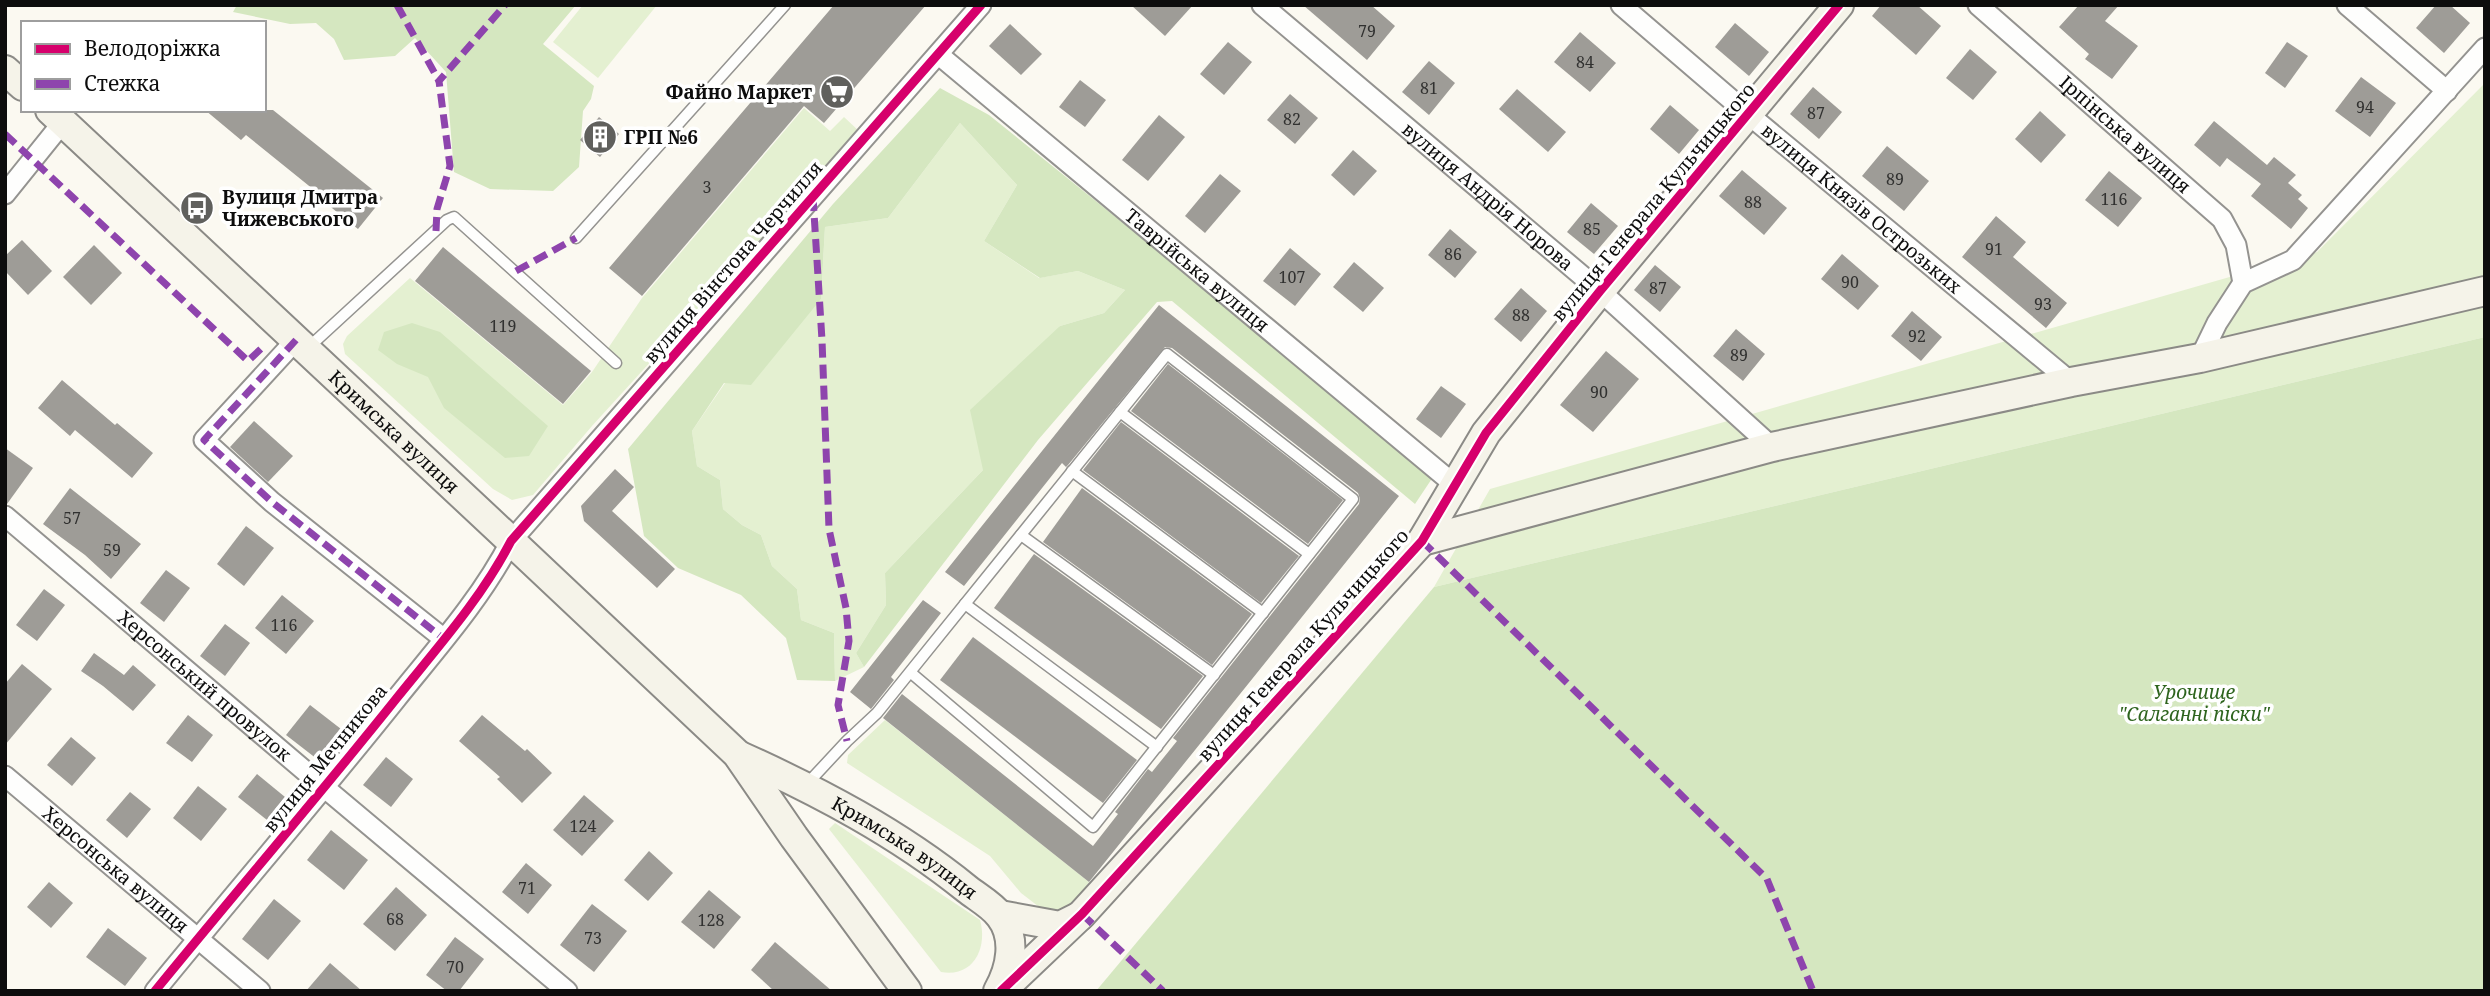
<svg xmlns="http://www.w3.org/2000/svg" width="2490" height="996" font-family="'Noto Serif',serif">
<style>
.green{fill:#e4f0d1}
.forest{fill:#d5e7c0}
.building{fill:#9e9c97}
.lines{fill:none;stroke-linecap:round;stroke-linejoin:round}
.lane-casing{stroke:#949390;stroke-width:13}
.street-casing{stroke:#949390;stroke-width:23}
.secondary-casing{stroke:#8b8a86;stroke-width:32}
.lane{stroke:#fefefd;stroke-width:10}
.street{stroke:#fefefd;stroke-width:19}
.secondary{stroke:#f5f3e9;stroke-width:28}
.quiet{stroke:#8e44ad;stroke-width:7;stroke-dasharray:14 7;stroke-linecap:butt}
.cycleway-casing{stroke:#fff;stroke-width:13}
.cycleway{stroke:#d6006c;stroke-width:9}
.labels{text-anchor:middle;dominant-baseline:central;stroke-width:7;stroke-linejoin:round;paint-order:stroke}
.number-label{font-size:16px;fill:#313130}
.poi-label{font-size:19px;font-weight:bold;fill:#0d0d0d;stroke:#fff;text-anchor:start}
.street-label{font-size:19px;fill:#0d0d0d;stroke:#fff}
.park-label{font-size:19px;font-style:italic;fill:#2e641e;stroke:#fff}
</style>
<rect width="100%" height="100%" fill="#fbf9f1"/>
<g class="green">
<polygon points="583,5 657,5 598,78 553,42"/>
<polygon points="2485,83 2485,337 1434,587 1490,489 2317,252"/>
<polygon points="804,108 830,131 844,117 860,132 592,426 533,495 512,500 493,489 345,354 343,344 347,336 410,278 563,405 592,372 642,298"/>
<polygon points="960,123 1017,185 984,241 1039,278 1078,271 1125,290 1104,313 1060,326 983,470 885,573 886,605 856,653 864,667 835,681 834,633 801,620 797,589 772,566 761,535 742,525 723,509 720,480 697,466 692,431 725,383 821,299 825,227 888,218"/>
<path d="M885 720 1089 882C1076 902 1072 910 1047 913L1021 893 990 856 847 763 848 755Z"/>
<path d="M835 823 980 920C988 948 973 978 941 972L829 829Z"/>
</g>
<g class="forest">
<polygon points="237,5 576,5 543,44 594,86 591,99 583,111 579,167 553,191 490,189 454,172 446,72 415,38 395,56 344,60 334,39 316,23 290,24 233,12"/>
<polygon points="940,88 989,115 1189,276 1433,477 1415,504 1172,301 1157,302 1038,440 864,667 856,653 886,605 885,573 983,470 970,410 1060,326 1104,313 1125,290 1078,271 1040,278 984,241 1017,185 960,123 888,218 825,227 821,299 751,385 724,383 692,431 697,466 720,480 723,509 742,525 761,535 772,566 797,589 801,620 834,633 835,681 797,680 786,638 741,595 678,568 644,536 628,449 833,204"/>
<polygon points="412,323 440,332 548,426 529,456 505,458 444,408 428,377 397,364 378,350 384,332"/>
<polygon points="2485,337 2485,991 1096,991 1434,587"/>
</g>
<g class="building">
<polygon points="834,5 926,5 824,123 804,106 642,296 609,268"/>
<polygon points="1131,5 1193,5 1165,36"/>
<polygon points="1303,5 1371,5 1395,26 1367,60"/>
<polygon points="1881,5 1917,5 1941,26 1916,55 1872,16"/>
<polygon points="2079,5 2119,5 2105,21 2138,46 2112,79 2085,59 2089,54 2059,27"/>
<polygon points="2436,5 2450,5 2470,23 2444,53 2416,28"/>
<polygon points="1735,23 1769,52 1749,76 1715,47"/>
<polygon points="1010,24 1042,54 1021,75 989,46"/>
<polygon points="1580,32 1616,63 1590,92 1554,62"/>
<polygon points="1228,42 1252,62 1224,95 1200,74"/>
<polygon points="2287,42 2308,56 2285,88 2265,73"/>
<polygon points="1970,49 1997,72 1973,100 1946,78"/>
<polygon points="1429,61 1455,83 1429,115 1402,92"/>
<polygon points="2361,77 2396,103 2370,137 2335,111"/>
<polygon points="1080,80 1106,100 1085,127 1059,107"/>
<polygon points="1813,87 1842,112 1819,139 1790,114"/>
<polygon points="1517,89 1566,132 1548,152 1499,109"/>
<polygon points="1290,94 1318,118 1295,144 1267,120"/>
<polygon points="1670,105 1699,130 1679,154 1650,129"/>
<polygon points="205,110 273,110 383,198 358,229 327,204 329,202 246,135 241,140"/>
<polygon points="2040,111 2066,135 2041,163 2015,139"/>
<polygon points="1159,115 1185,137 1148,181 1122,160"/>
<polygon points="599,117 619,134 600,157 580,140"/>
<polygon points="2214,121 2267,165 2274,157 2296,175 2288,183 2302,195 2298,199 2308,208 2291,229 2251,196 2261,184 2227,158 2220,167 2194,145"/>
<polygon points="1887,146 1929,181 1904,211 1862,176"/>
<polygon points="1353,150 1377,171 1354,196 1331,175"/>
<polygon points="1742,170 1787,208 1764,235 1719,196"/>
<polygon points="2109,171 2142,198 2118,227 2085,200"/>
<polygon points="1220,174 1241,191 1205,233 1185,216"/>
<polygon points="1591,203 1618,226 1594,254 1567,232"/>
<polygon points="1996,216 2026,242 2013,257 2067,303 2046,328 1962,257"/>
<polygon points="1450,229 1477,252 1455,278 1428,255"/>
<polygon points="22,240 52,271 28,295 5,271 5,256"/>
<polygon points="94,245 122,273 91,305 63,277"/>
<polygon points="443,247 591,371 563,404 415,281"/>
<polygon points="1290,248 1321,274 1295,306 1263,281"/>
<polygon points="1842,254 1879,286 1858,310 1821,279"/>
<polygon points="1354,262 1384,288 1363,312 1333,287"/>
<polygon points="1655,265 1681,287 1660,312 1634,290"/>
<polygon points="1521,288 1547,311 1521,342 1494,319"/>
<polygon points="1159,305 1399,496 1089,882 883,718 902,694 1093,846 1118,814 1115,812 1148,769 1152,772 1177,741 1173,738 1359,504 1360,499 1358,493 1172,348 1165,347 1068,465 1066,467 1062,463 964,586 945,572"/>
<polygon points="1912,311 1942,337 1921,361 1891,336"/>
<polygon points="1736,329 1765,354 1743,381 1713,356"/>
<polygon points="1606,351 1639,379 1593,432 1560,405"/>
<polygon points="1168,364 1343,500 1308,544 1131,411"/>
<polygon points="62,380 115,425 117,423 153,453 132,478 75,430 70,436 38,408"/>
<polygon points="1441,386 1466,404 1441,438 1416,419"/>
<polygon points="254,421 293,456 268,482 230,447"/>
<polygon points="1121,422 1299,556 1261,603 1083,470"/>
<polygon points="5,448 33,468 7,504 5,504"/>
<polygon points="615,469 634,487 612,511 675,569 657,588 584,521 581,506"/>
<polygon points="70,488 141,544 111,579 85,555 43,524"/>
<polygon points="1082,488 1252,614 1212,665 1043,542"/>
<polygon points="246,526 274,548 244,586 217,564"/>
<polygon points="1034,554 1203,676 1161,729 994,608"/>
<polygon points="166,570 190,588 164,622 140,603"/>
<polygon points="44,589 65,605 37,641 16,625"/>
<polygon points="282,595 314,621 286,654 255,628"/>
<polygon points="923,600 941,613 891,677 894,680 871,709 850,692"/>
<polygon points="225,624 250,643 225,676 200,656"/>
<polygon points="973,637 1137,760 1103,803 940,680"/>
<polygon points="94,653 124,675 133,665 156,685 133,711 103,686 81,671"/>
<polygon points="22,664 52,689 5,745 5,684"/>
<polygon points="310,705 341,729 317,759 286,735"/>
<polygon points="188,715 213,735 192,762 166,743"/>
<polygon points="482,715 525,751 527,749 552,773 522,803 497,779 500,777 459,741"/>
<polygon points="71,737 96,758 72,786 47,765"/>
<polygon points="386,757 413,779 391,807 363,785"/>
<polygon points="257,774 285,797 267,820 238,797"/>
<polygon points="198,786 227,809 201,841 173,818"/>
<polygon points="130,792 151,809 127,838 106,820"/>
<polygon points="584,795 614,821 582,856 553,830"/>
<polygon points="331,830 368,860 344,890 307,860"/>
<polygon points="649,851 673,873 648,901 624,880"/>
<polygon points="526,863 552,885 528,914 502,892"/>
<polygon points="49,882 73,903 51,928 27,907"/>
<polygon points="396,887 427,915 395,951 363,924"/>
<polygon points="709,890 741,917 714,949 681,922"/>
<polygon points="274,899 301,921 268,960 242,939"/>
<polygon points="592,904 627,931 594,972 560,945"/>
<polygon points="108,928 147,958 125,986 86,957"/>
<polygon points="455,937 484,959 459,991 447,991 426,975"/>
<polygon points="775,942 832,991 774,991 751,970"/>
<polygon points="330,963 362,991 306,991"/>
</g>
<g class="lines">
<g class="lane-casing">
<g id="lane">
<polyline points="576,238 785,5"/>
<polyline points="309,347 447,220 454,217 616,363"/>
<polyline points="1120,412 1309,554"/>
<polyline points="1072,471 1263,613"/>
<polyline points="1021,535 1214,675"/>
<polyline points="965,604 1157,747"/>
<polyline points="806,785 847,741 877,713 910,672 1167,354 1353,499 1093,827 910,672"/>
</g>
</g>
<g class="street-casing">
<g id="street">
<path id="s1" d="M1262 5 1600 291 1772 447"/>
<path id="s2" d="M1621 5 1748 114 2071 382"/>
<path id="s3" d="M1978 5 2222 219 2236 245 2243 283"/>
<polyline points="2347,5 2447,91"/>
<path id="s4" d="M939 55 1455 485"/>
<polyline points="5,194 63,122"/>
<polyline points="296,340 204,440 272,502 444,639"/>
<polyline points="2200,358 2217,323 2243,283 2293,260 2485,48"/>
<path id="s5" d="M5 516 325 788 567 991"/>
<path id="s6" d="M5 776 260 991"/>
<path d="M155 991C235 893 317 798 396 699 437 648 481 599 511 541L981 5"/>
</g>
</g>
<g class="secondary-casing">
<g id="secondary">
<polyline points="5,70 23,86"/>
<path id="s7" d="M50 110 511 541 737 754 794 837 907 991"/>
<polyline points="1422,541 1772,447 2071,382 2200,358 2485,291"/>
<path id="s8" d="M738 755C818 791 898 833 967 889 977 897 992 905 1000 916 1017 938 1011 968 998 991"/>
<polyline points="1000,915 1060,926 1080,916"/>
<polyline points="1001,991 1082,914 1422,541 1486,433 1600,291 1839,5"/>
</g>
</g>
<use href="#lane" class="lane"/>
<use href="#street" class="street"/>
<use href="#secondary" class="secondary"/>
<g class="quiet">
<polyline points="397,5 439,81"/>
<polyline points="5,134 248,361 265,345"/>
<polyline points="813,197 822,340 829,529 846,608 849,641 838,705 847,741"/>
<polyline points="436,231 437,209 450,166 439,81 505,5"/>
<polyline points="516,271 576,238"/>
<polyline points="296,340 204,440 272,502 444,639"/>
<polyline points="1422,541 1767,879 1813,991"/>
<polyline points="1082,914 1163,991"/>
</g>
<g class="cycleway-casing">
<g id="cycleway">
<path d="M155 991C235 893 317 798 396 699 437 648 481 599 511 541L981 5"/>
<polyline points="1001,991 1082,914 1422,541 1486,433 1600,291 1839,5"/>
</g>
</g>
<use href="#cycleway" class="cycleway"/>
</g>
<defs>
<g id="supermarket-disc" transform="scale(1.75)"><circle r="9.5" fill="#60605d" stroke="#fff"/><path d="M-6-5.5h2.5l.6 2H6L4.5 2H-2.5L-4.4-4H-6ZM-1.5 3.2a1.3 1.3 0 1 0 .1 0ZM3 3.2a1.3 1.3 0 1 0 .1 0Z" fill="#fff"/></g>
<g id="building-disc" transform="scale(1.75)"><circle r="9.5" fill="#60605d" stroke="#fff"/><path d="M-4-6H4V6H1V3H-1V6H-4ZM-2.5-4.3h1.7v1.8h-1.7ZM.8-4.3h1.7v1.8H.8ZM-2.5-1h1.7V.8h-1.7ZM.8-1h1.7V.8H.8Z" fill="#fff"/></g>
<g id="bus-disc" transform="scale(1.75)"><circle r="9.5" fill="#60605d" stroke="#fff"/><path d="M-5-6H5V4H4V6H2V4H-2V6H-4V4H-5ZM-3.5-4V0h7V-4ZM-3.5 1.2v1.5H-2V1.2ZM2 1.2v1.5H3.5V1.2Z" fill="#fff"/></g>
</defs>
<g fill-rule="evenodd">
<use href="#supermarket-disc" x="837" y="92"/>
<use href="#building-disc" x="600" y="137"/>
<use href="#bus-disc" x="197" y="208"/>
</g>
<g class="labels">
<g class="number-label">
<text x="1367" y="31">79</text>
<text x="1585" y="62">84</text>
<text x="1429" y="88">81</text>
<text x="2365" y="107">94</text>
<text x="1816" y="113">87</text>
<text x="1292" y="119">82</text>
<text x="1895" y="179">89</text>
<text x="707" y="187">3</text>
<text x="2114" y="199">116</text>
<text x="1753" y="202">88</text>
<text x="1592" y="229">85</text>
<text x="1994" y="249">91</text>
<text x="1453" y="254">86</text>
<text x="1292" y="277">107</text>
<text x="1850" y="282">90</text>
<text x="1658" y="288">87</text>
<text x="2043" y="304">93</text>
<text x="1521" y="315">88</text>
<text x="503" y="326">119</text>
<text x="1917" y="336">92</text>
<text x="1739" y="355">89</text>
<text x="1599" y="392">90</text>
<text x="72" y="518">57</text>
<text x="112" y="550">59</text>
<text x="284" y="625">116</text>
<text x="583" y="826">124</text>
<text x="527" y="888">71</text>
<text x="395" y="919">68</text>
<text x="711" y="920">128</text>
<text x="593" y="938">73</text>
<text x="455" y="967">70</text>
</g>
<g class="poi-label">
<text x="812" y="92" text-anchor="end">Файно Маркет</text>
<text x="624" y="137">ГРП №6</text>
<text x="222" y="197">Вулиця Дмитра<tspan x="222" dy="22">Чижевського</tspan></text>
</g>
<g class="street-label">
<text stroke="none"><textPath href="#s3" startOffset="196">Ірпінська вулиця</textPath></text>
<text stroke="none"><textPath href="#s1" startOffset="296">вулиця Андрія Норова</textPath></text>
<text transform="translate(1653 202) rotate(-50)">вулиця Генерала Кульчицького</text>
<text stroke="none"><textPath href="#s2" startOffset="315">вулиця Князів Острозьких</textPath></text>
<text transform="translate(733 262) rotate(-49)">вулиця Вінстона Черчилля</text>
<text stroke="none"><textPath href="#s4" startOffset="336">Таврійська вулиця</textPath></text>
<text stroke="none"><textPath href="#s7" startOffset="471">Кримська вулиця</textPath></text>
<text transform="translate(1303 645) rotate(-48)">вулиця Генерала Кульчицького</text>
<text stroke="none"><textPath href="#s5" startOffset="262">Херсонський провулок</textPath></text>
<text transform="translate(325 758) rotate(-51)">вулиця Мечникова</text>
<text stroke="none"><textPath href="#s8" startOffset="191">Кримська вулиця</textPath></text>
<text stroke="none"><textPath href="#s6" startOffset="145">Херсонська вулиця</textPath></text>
</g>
<g class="park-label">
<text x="2194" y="692">Урочище<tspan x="2194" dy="22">"Салганні піски"</tspan></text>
</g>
</g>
<rect width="2490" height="996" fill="none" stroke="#0d0d0d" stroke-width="14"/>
<rect x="21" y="21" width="245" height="91" fill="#ffffff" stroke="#9e9e9e" stroke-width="2"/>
<rect x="35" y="44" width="35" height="10" fill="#d6006c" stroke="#9e9e9e" stroke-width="2"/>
<text x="84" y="56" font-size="21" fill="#0d0d0d">Велодоріжка</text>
<rect x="35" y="79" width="35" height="10" fill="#8e44ad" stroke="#9e9e9e" stroke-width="2"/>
<text x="84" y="91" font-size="21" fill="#0d0d0d">Стежка</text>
</svg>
